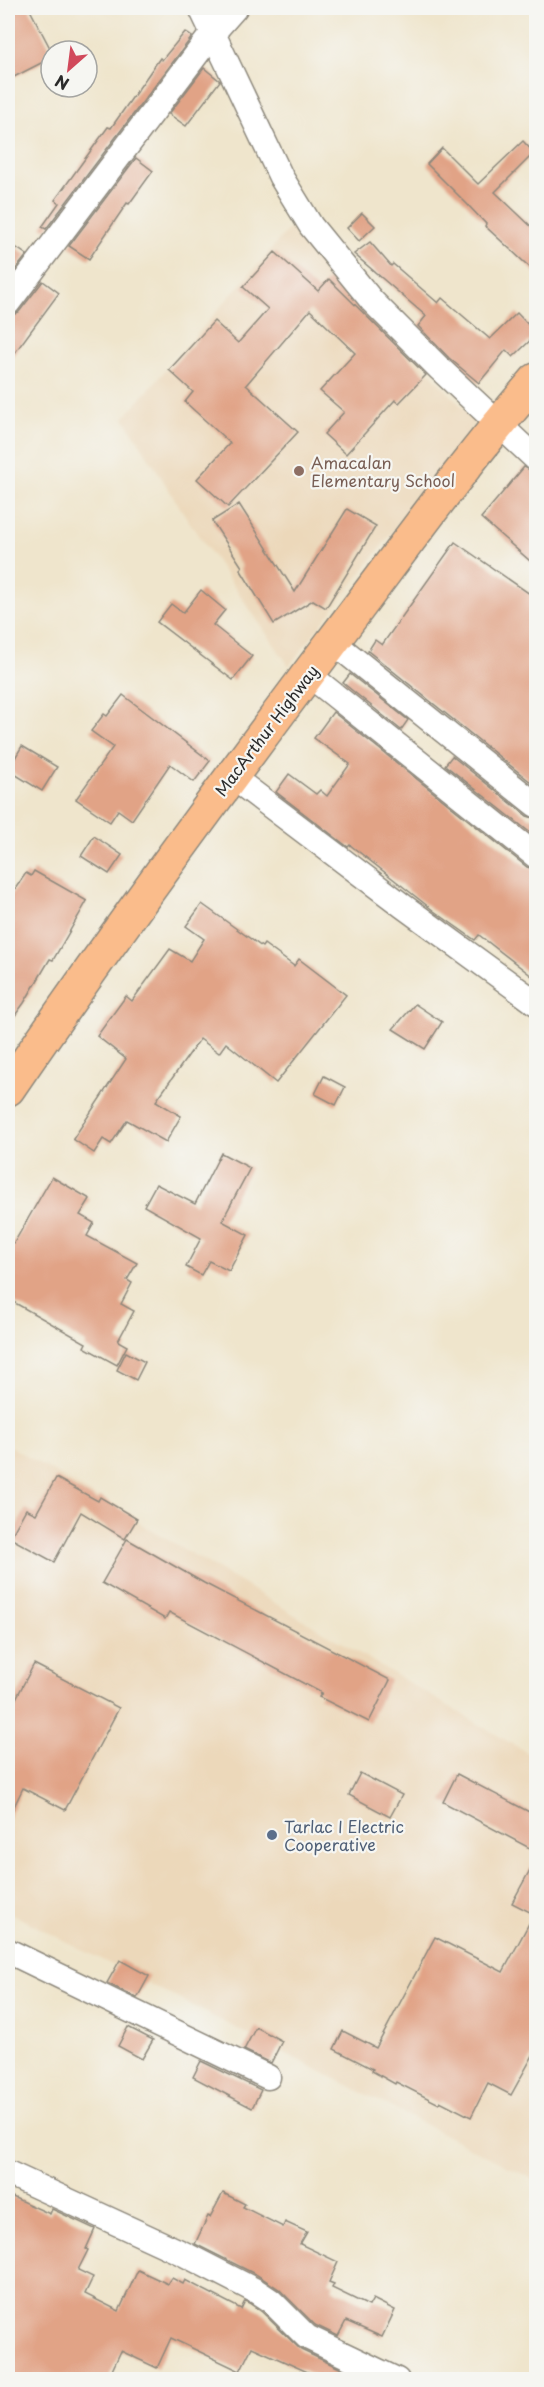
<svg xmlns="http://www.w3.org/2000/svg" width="544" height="2387" font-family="'Playpen Sans',sans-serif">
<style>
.built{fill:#ecd8ba}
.building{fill:#e1a386}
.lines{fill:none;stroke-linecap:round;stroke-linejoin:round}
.minor-casing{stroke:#8d887c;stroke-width:27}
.highway-casing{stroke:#8d887c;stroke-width:36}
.minor{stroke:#fff;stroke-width:24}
.highway{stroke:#fabc8b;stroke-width:33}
.education-dot{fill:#8d6e63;stroke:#f6f6f2;stroke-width:2}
.service-dot{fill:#5c6f8a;stroke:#f6f6f2;stroke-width:2}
.labels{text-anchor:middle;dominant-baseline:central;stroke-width:4.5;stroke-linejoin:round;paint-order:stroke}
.education-label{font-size:16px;fill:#785e54;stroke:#f6f6f2;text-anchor:start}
.street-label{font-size:16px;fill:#2b2b2b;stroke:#f6f6f2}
.service-label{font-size:16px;fill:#4e5e75;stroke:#f6f6f2;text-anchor:start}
</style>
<rect width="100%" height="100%" fill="#f6f6f2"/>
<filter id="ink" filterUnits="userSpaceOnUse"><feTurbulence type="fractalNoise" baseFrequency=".0167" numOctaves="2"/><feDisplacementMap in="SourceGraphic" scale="12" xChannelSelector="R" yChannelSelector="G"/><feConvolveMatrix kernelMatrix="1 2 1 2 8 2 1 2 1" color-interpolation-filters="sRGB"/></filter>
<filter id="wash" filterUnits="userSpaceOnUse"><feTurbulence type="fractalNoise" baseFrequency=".008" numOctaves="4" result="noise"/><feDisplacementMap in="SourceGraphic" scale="24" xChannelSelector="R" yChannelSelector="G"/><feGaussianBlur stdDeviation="1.35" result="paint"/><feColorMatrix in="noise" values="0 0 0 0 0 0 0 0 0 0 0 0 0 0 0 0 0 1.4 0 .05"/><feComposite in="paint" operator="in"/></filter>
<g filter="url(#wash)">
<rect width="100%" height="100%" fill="#efe5cc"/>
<g class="built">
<polygon points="292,225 477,423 289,666 188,520 124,418"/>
<polygon points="8,1445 536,1758 536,2181 8,1912"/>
</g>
<g id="blocks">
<g class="building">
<polygon points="8,8 29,8 51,50 51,58 8,80"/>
<polygon points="185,32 192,37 46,229 42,227 59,203 55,200 108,127 111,128 160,58 162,60"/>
<polygon points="204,68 220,81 186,126 169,114"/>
<polygon points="523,141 534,153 495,192 537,232 537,274 485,226 486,224 467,204 427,164 442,148 478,184"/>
<polygon points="136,158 153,171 129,204 127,203 89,259 69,246"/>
<polygon points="362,213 375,226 359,241 347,228"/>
<polygon points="8,242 27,255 12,274 8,271"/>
<polygon points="370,242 391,266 393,264 438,303 442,298 490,339 517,313 537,334 513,357 506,350 479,383 449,358 418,326 426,316 354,254"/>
<polygon points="275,252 318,291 329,279 426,375 399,403 395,400 346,454 324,434 344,412 320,391 355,353 310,310 246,385 298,432 228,507 197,479 230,443 185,402 193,392 169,370 214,321 238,343 268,309 243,287"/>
<polygon points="43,281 59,293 8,362 8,317 19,312"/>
<polygon points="524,467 537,473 537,567 481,518"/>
<polygon points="239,504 295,592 347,509 376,526 326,608 313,600 274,624 240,569 242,567 212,521"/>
<polygon points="455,542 537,599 537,787 368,651 375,640 382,645"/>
<polygon points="201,590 225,610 213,625 252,656 233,680 157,622 171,604 183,613"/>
<polygon points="350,674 408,720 401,730 343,683"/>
<polygon points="123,695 210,761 194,782 170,764 132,820 118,810 110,822 76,799 113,747 91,731 104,714 107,716"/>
<polygon points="333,712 527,867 537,870 537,980 479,935 475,940 434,911 350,845 348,847 276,792 289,774 316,794 320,790 327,796 350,764 314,738"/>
<polygon points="22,746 57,767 42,791 8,770"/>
<polygon points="452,756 527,816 537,819 537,838 445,765"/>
<polygon points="94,836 122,855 109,874 81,856"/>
<polygon points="34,871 87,901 53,960 50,959 24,1003 8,1025 8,899 26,873 31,876"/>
<polygon points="202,904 262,947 264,944 294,966 299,959 346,995 276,1083 226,1043 219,1053 200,1039 156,1101 181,1116 166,1142 127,1120 111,1144 103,1139 94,1153 73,1139 126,1059 97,1036 126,996 132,1001 170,949 190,961 204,939 186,926"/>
<polygon points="415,1004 442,1022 425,1049 393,1029"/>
<polygon points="324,1076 345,1087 336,1105 315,1094"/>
<polygon points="221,1153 250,1168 222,1221 248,1235 229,1271 209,1261 201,1275 186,1267 201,1238 144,1206 156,1184 195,1204"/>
<polygon points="52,1177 90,1199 80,1215 94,1223 87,1236 137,1263 127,1280 132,1283 121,1304 134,1311 118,1341 127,1346 117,1365 84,1347 86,1343 8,1299 8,1239 14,1243"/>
<polygon points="126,1352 145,1362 136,1380 117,1370"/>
<polygon points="56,1478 98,1501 100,1497 137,1519 125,1539 81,1512 54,1562 10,1538 26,1509 36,1514"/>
<polygon points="127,1539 204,1583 390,1680 369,1722 319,1697 322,1693 169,1612 165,1619 102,1583"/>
<polygon points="34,1664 119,1708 65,1810 23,1788 8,1819 8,1714"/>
<polygon points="360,1773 402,1795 390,1817 349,1795"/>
<polygon points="457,1774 537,1816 537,1852 443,1802"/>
<polygon points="537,1857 537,2048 511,2095 488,2083 471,2117 440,2101 439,2104 396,2082 395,2084 372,2071 373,2069 334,2049 343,2031 376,2048 435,1937 503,1972 534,1914 512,1903"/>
<polygon points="120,1960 149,1976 137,1998 107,1983"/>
<polygon points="128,2027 153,2040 142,2059 118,2046"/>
<polygon points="256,2027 282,2041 271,2063 244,2050"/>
<polygon points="201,2061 261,2090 252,2108 193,2077"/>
<polygon points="223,2193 245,2204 243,2207 283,2227 285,2222 307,2232 300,2244 338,2262 329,2282 334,2284 332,2288 369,2306 373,2299 395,2310 382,2337 346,2321 338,2336 315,2325 279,2289 257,2275 195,2244 208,2216 210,2217"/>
<polygon points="8,2195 50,2214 52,2209 95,2229 86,2249 88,2250 78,2270 93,2277 85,2294 119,2311 138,2270 168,2284 172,2278 183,2284 185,2280 241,2309 245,2301 249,2303 262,2312 301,2350 363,2379 323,2379 252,2347 240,2371 171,2338 157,2368 121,2351 108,2379 8,2379"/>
</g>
</g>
</g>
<g filter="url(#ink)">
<use href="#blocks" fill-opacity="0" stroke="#8d887c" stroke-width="1.5"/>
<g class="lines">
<g class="minor-casing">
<g id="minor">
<polyline points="201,8 281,177 311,226 372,301 440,369 536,459"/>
<polyline points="8,303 212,34 235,8"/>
<polyline points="333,642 536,805"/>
<polyline points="308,674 536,856"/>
<polyline points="231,776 403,906 536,1003"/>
<polyline points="8,1951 268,2077"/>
<polyline points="8,2173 184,2254 256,2291 271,2301 307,2337 397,2380"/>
</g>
</g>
<g class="highway-casing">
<path id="highway" d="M8 1089C112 937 222 788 333 641 400 553 464 463 536 380"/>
</g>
<use href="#minor" class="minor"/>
<use href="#highway" class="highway"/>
</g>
</g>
<circle class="education-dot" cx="299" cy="471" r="6"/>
<circle class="service-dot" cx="272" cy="1835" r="6"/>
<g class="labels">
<g class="education-label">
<text x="311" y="462">Amacalan<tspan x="311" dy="18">Elementary School</tspan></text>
</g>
<g class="street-label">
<text transform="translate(266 730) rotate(-53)">MacArthur Highway</text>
</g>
<g class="service-label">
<text x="284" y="1826">Tarlac I Electric<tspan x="284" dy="18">Cooperative</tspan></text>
</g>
</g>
<rect width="544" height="2387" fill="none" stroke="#f6f6f2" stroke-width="30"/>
<g transform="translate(69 69) rotate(208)"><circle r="28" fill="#f6f6f2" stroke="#a5a5a2" stroke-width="1.5"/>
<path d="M0-4.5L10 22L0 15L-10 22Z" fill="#d1495b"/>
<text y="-9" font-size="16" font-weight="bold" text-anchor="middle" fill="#2b2b2b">N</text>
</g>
</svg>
